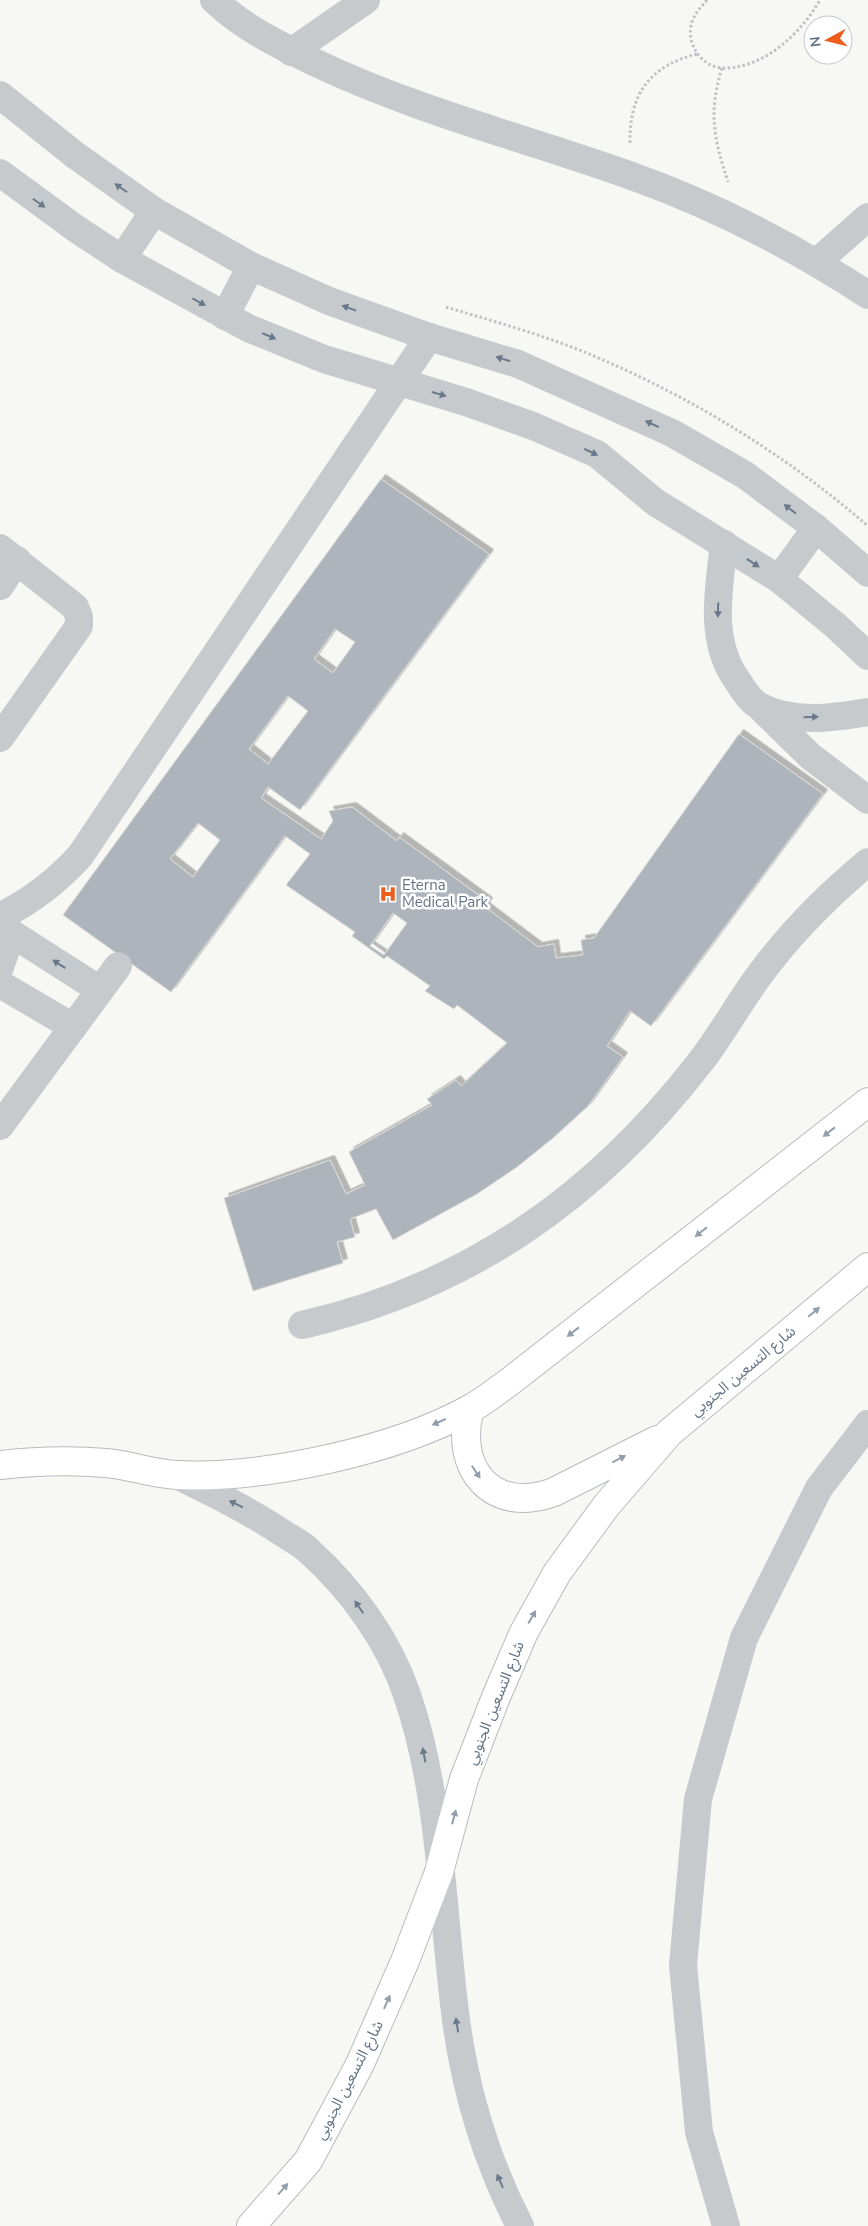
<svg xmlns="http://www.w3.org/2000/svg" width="868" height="2226" font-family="'Nunito Sans','Noto Sans Arabic',sans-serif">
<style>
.building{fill:#adb4bb;stroke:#d8d9d6;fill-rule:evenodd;filter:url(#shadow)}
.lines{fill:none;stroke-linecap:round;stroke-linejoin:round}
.major-casing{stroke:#b7bbbf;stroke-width:30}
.path{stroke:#c0c1c4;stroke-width:3;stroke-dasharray:2.5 2.5;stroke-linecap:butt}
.minor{stroke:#c6cacd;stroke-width:28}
.major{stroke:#fff;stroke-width:28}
.oneway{fill:#69788a}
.oneway2{fill:#929eaa}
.labels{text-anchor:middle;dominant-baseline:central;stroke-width:5;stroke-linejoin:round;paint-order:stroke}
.poi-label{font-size:15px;fill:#647486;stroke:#fff;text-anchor:start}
.street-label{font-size:15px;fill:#647486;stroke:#fff}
</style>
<defs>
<filter id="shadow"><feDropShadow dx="4.5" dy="-4.5" stdDeviation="0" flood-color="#0004"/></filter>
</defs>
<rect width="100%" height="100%" fill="#f7f7f4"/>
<path class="building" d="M381 479 489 554 300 810 268 787 261 798 321 839 333 821 329 811 352 807 397 841 399 837 488 902 485 907 538 947 554 944 556 958 583 955 581 940 594 938 739 734 823 794 651 1026 630 1011 607 1046 623 1057 588 1106 553 1138 517 1167 477 1194 393 1240 376 1209 350 1219 355 1237 337 1242 343 1263 253 1291 224 1198 330 1160 346 1194 365 1185 349 1152 432 1105 427 1099 456 1080 461 1086 507 1043 457 1005 454 1009 425 991 430 986 387 956 384 959 352 936 355 932 286 885 310 854 285 836 171 992 63 915ZM335 629 355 642 333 673 314 659ZM288 696 308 711 268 764 249 749ZM198 823 220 840 193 877 170 859ZM393 913 407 923 384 955 370 946Z"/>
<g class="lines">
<g class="major-casing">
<g id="major">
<path d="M470 1409C453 1469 493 1515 554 1492L657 1440"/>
<path d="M0 1465C35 1461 71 1460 106 1463 130 1465 153 1474 177 1475 263 1479 394 1451 470 1409 483 1402 495 1392 508 1383L868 1102"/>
<polyline points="251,2226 308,2161 360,2064 405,1961 439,1872 464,1779 496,1697 524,1632 557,1573 606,1506 669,1433 868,1267"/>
</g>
</g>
<g class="path">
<path d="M707 0C700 8 693 15 691 26 687 46 703 68 724 68 765 68 801 33 820 0"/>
<path d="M722 68C708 113 714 139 728 182"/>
<path d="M630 143C629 95 649 66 697 54"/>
<path d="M446 307C496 322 547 336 594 356 693 398 787 456 868 526"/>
</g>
<g class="minor">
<path d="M214 0C243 28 281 46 316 63 417 111 525 138 629 175 714 205 793 246 868 295"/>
<polyline points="291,52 366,0"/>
<polyline points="0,95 75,155 154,211 251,266 329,301 429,337 518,364 672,433 745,475 816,528 868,573"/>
<polyline points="0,173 75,228 122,259 248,328 324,359 466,402 533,426 597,454 655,502 779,579 836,626 868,656"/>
<polyline points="122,259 154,211"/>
<polyline points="817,262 868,217"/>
<polyline points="225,316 251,266"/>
<path d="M724 544C721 569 717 594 718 620 719 642 724 662 737 680 743 689 750 701 759 706 792 724 833 718 868 712"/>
<polyline points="0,548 75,607 79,617 79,626 0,738"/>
<polyline points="779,579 816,528"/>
<polyline points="0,586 17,560"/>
<polyline points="763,710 810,756 868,800"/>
<path d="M3 915C33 900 57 881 80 856L429 337"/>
<polyline points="8,931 100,990"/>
<polyline points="0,967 9,941 3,916"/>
<polyline points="0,984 73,1027"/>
<polyline points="0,1126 118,966"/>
<path d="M302 1325C469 1287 597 1196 701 1061 722 1034 738 1004 758 977 790 933 827 896 868 862"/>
<path d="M176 1475C213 1493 250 1511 284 1534 292 1539 302 1544 309 1551 352 1590 389 1641 407 1695 441 1792 442 1910 455 2012 464 2086 486 2160 520 2226"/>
<polyline points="726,2226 699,2132 683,1965 698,1799 744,1638 819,1488 868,1424"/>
</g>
<use href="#major" class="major"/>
</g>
<defs><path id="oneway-solid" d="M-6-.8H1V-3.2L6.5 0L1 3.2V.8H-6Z" transform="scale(1.25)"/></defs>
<g class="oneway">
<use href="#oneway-solid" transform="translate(121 188) rotate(-145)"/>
<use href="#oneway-solid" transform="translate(39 203) rotate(35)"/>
<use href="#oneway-solid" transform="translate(199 302) rotate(28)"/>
<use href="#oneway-solid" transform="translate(349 308) rotate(-160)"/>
<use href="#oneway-solid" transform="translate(269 336) rotate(23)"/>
<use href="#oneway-solid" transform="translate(503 359) rotate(-163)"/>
<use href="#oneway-solid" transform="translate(439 394) rotate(16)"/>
<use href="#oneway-solid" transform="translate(652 424) rotate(-155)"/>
<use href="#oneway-solid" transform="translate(591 452) rotate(25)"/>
<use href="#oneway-solid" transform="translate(790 509) rotate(-143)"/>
<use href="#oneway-solid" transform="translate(753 563) rotate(33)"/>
<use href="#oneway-solid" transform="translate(718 610) rotate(92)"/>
<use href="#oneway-solid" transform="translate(811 717) rotate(-1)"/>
<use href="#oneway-solid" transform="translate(59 964) rotate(-147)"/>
<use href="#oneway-solid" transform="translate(236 1504) rotate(-154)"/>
<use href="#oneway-solid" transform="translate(359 1607) rotate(-124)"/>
<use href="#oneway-solid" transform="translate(424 1755) rotate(-101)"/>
<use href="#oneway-solid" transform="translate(457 2025) rotate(-99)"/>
<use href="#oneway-solid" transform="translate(500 2181) rotate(-113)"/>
</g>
<g class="oneway2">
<use href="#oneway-solid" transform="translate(829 1132) rotate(142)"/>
<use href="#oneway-solid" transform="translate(701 1232) rotate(142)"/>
<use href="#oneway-solid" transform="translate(814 1312) rotate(-40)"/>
<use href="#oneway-solid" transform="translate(573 1332) rotate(142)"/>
<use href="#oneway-solid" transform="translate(439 1422) rotate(156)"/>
<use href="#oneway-solid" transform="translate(619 1459) rotate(-27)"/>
<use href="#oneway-solid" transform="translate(476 1472) rotate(56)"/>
<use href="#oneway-solid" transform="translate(532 1617) rotate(-60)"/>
<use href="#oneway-solid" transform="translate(454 1817) rotate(-75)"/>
<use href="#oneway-solid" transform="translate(387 2002) rotate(-66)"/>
<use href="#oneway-solid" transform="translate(283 2189) rotate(-49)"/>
</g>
<defs>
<g id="hospital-bare" transform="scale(1.35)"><path d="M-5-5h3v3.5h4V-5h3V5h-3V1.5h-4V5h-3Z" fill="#ed5e1d" stroke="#fff" stroke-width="2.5" paint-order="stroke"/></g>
</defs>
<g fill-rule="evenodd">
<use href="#hospital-bare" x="388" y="894"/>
</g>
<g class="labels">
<g class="poi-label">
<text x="402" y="885">Eterna<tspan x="402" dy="17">Medical Park</tspan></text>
</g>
<g class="street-label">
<text transform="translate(743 1371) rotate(-40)">شارع التسعين الجنوبي</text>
<text transform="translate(495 1703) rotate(-68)">شارع التسعين الجنوبي</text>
<text transform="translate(349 2080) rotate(-63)">شارع التسعين الجنوبي</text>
</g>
</g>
<g transform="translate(828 40) rotate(263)"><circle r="24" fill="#ffffff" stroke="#c1c7cf"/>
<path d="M0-4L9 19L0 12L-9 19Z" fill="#ed5e1d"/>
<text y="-8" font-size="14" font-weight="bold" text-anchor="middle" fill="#647486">N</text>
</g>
</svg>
